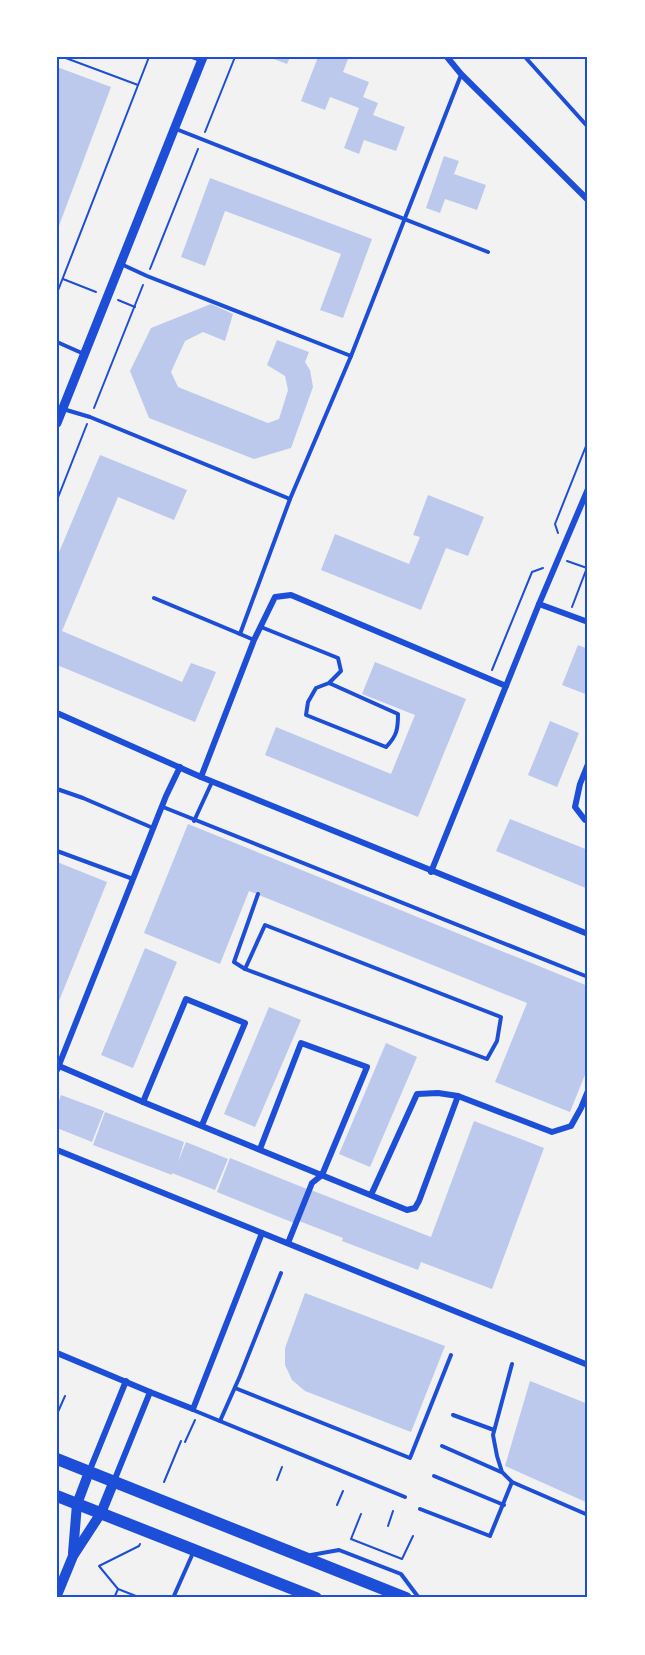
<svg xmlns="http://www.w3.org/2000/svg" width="645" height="1655" font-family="Roboto,sans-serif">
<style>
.building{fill:#bdc9ec}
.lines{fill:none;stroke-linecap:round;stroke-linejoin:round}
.path{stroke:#1d4ed8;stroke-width:2}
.service{stroke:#1d4ed8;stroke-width:4}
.minor{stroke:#1d4ed8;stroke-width:6}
.tertiary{stroke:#1d4ed8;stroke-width:9}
.secondary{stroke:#1d4ed8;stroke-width:10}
.primary{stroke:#1d4ed8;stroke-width:12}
.neatline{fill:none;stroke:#1d4ed8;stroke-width:2}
</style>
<rect width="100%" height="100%" fill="#f2f2f2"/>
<g class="building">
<polygon points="268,57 290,57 287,64"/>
<polygon points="318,57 343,57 348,59 343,72 369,82 363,97 378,103 373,115 405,127 396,151 364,140 359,154 344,148 359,108 330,97 325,110 301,101"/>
<polygon points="57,67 111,87 57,231"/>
<polygon points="444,156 459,161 454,174 486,185 477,210 445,199 440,213 426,208"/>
<polygon points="210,178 372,239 343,318 320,310 341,254 225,211 205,266 181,257"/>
<polygon points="211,304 233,314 225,341 203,332 185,341 171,372 178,387 268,423 279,419 288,390 285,376 267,365 277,340 309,352 305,362 310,370 313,387 291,448 254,459 149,418 130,371 151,328"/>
<polygon points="100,455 187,490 174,520 118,497 62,631 182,682 191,663 216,672 195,722 57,665 57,557"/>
<polygon points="428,495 484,517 468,556 446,548 421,610 321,570 335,534 409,564 420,537 413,535"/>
<polygon points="578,645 588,649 588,695 562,685"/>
<polygon points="375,662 466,699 418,817 265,755 276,727 391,774 415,715 362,694"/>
<polygon points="550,721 579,733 557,787 528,775"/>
<polygon points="510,819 588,850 588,889 496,851"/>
<polygon points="188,824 588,986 588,1067 570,1112 495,1082 527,1003 249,891 220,964 144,933"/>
<polygon points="57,862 107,882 57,1006"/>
<polygon points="145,948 177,962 133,1068 101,1055"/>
<polygon points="269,1007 301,1020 255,1127 224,1114"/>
<polygon points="386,1043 417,1057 370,1167 339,1154"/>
<polygon points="61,1095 104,1111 92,1142 57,1128 57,1107"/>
<polygon points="105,1112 184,1142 178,1162 186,1142 228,1159 215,1190 172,1173 172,1175 93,1145"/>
<polygon points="474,1121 544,1148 492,1289 421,1262 418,1270 342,1241 343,1238 299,1221 311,1190 431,1237"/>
<polygon points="230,1158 307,1189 294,1223 217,1192"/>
<polygon points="305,1293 445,1346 411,1432 305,1391 292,1380 285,1365 285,1348"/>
<polygon points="530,1381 588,1404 588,1503 505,1466"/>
</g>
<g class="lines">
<g class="path">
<polyline points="63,57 138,85"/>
<polyline points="205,132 235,57"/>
<polyline points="150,269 198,149"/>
<polyline points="63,279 96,292"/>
<polyline points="57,293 149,57"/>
<polyline points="118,300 135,307"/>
<polyline points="94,408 143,285"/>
<polyline points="57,500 87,424"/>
<polyline points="558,533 555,524 588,441"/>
<polyline points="567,561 587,568"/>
<polyline points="572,607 588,565"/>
<polyline points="492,670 532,572 543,568"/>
<polyline points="57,1414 65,1396"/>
<polyline points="185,1442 195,1420"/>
<polyline points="277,1480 282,1467"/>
<polyline points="164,1482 181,1441"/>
<polyline points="337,1505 343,1491"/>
<polyline points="361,1514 351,1539 402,1559 413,1536"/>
<polyline points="388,1526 393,1511"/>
<polyline points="118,1589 99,1566 139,1546 140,1544"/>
<polyline points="114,1598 118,1589 141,1598"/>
</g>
<g class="service">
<polyline points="192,57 201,60"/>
<polyline points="525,57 588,127"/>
<polyline points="176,129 488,252"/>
<polyline points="57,342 84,354"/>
<polyline points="351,356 461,75"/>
<polyline points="63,409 90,417 290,499 351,356 147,276 121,264"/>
<polyline points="154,598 240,634 290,499"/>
<path d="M261 627 338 658 341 671 329 683 316 688 308 702 306 715 386 747C397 736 398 729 398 714L329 683"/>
<polyline points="240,634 254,640"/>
<polyline points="57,789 83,798 153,828"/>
<polyline points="163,807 588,977"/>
<polyline points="194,821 212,782"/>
<polyline points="57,851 133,879"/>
<polygon points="265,925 501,1017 497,1041 487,1059 245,969"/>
<polyline points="245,969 234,962 258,894"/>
<polyline points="512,1364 493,1435 497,1456 502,1472 512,1482 588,1515"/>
<polyline points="235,1388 410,1458 451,1355"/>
<polyline points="193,1410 405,1497"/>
<polyline points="453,1415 494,1430"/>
<polyline points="220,1421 240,1376 281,1273"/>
<polyline points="442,1446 501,1472"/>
<polyline points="434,1476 504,1505"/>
<polyline points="420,1509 490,1536 512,1482"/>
<polyline points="311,1555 339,1550 401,1574 419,1598"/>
<polyline points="173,1598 193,1553"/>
</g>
<g class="minor">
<polyline points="447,57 461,74 588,200"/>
<polyline points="539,604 588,622"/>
<polyline points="57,713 201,777 588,934"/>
<polyline points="588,764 580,784 575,807 585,820 588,821"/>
<polyline points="201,777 254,640 275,597 291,595 506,686"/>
<polyline points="431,872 539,604 588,489"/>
<polyline points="59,1066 143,1102 407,1210 415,1208 419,1201 458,1096"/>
<polyline points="57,1070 166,796 180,767"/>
<polyline points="143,1102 186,999 245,1023 202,1125"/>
<polyline points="260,1149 301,1043 367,1067 322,1175 312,1183 288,1243"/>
<polyline points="57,1150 588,1365"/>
<polyline points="371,1195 417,1094 438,1093 458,1096 552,1132 571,1126 581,1108 588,1091"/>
<polyline points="57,1353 150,1392 114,1481"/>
<polyline points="150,1392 193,1409 262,1233"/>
<polyline points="89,1472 126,1381"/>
</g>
<polyline class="tertiary" points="57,423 203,57"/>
<g class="secondary">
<polyline points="73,1553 77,1504 89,1472"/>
<polyline points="57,1595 73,1556 101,1513 114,1481"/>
</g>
<g class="primary">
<polyline points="57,1459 406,1598"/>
<polyline points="57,1496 316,1598"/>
</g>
</g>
<rect width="645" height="1655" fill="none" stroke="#ffffff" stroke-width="117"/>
<rect x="58" y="58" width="528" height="1538" class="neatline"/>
</svg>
